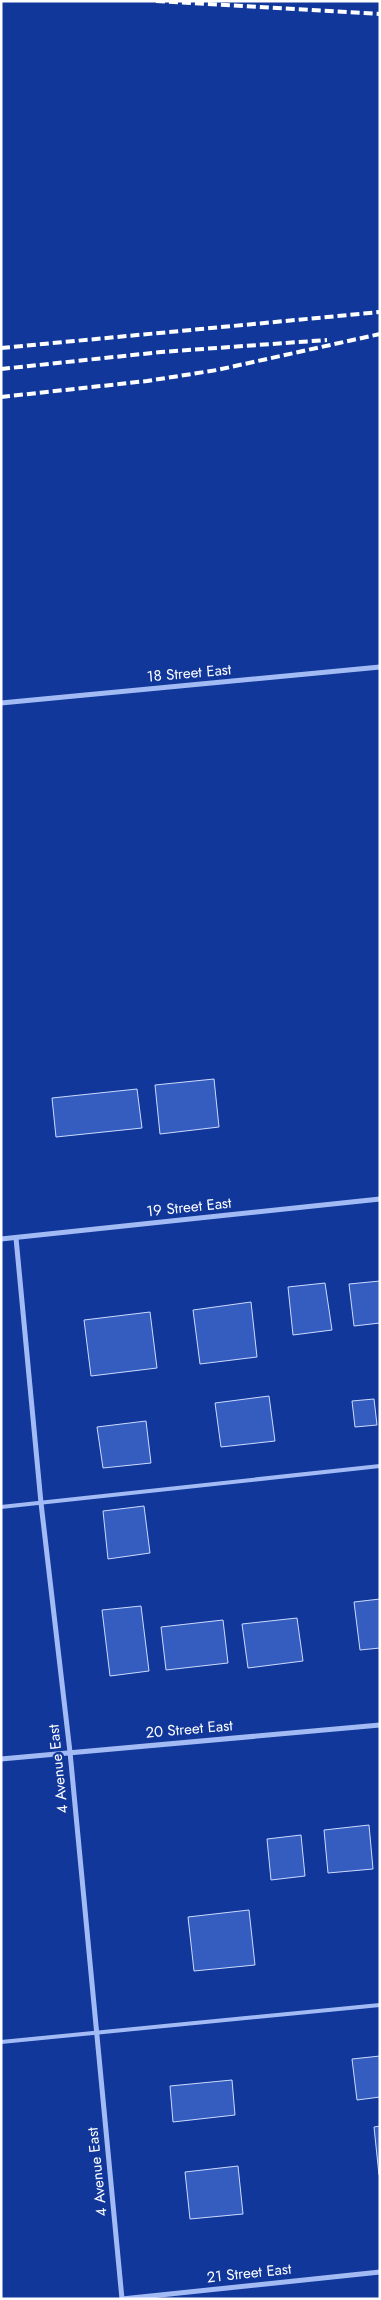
<svg xmlns="http://www.w3.org/2000/svg" width="381" height="2300" font-family="Jost,sans-serif">
<style>
.building{fill:#355dc0;stroke:#ccdbfe}
.lines{fill:none;stroke-linecap:round;stroke-linejoin:round}
.service{stroke:#a3bbf4;stroke-width:4}
.minor{stroke:#a3bbf4;stroke-width:5}
.rail{stroke:#fff;stroke-width:4;stroke-dasharray:9 4;stroke-linecap:butt}
.labels{text-anchor:middle;dominant-baseline:central;stroke-width:4.5;stroke-linejoin:round;paint-order:stroke}
.street-label{font-size:15px;fill:#fff;stroke:#11379a}
</style>
<rect width="100%" height="100%" fill="#11379a"/>
<g class="building">
<polygon points="214,1079 219,1127 160,1134 155,1085"/>
<polygon points="137,1089 142,1128 56,1137 52,1098"/>
<polygon points="380,1281 380,1323 354,1326 349,1284"/>
<polygon points="325,1283 332,1330 293,1335 288,1287"/>
<polygon points="251,1302 257,1357 200,1364 193,1310"/>
<polygon points="150,1312 157,1368 91,1376 84,1320"/>
<polygon points="269,1396 275,1441 221,1447 215,1403"/>
<polygon points="374,1399 377,1425 355,1427 352,1401"/>
<polygon points="146,1421 151,1463 103,1468 97,1427"/>
<polygon points="144,1506 150,1553 108,1559 103,1511"/>
<polygon points="380,1599 380,1648 360,1650 354,1602"/>
<polygon points="141,1606 149,1671 110,1676 102,1610"/>
<polygon points="297,1618 303,1661 248,1668 242,1624"/>
<polygon points="223,1620 228,1663 166,1670 161,1627"/>
<polygon points="369,1825 373,1869 328,1873 324,1830"/>
<polygon points="301,1835 305,1876 271,1880 267,1839"/>
<polygon points="249,1910 255,1965 194,1971 188,1917"/>
<polygon points="380,2056 380,2097 357,2100 352,2059"/>
<polygon points="232,2080 235,2115 173,2122 170,2086"/>
<polygon points="380,2126 380,2175 379,2175 374,2127"/>
<polygon points="238,2166 243,2214 190,2219 185,2172"/>
</g>
<g class="lines">
<g class="service">
<polyline points="1,1507 380,1466"/>
<polyline points="1,2042 380,2005"/>
</g>
<g class="minor">
<polyline points="1,703 380,667"/>
<polyline points="16,1238 41,1503 70,1752 122,2299"/>
<polyline points="1,1239 380,1199"/>
<polyline points="1,1759 380,1725"/>
<polyline points="122,2299 380,2272"/>
</g>
<g class="rail">
<polyline points="156,1 380,14"/>
<polyline points="1,348 380,312"/>
<polyline points="1,369 161,352 327,340"/>
<polyline points="1,397 147,381 217,370 380,334"/>
</g>
</g>
<g class="labels">
<g class="street-label">
<text transform="translate(189 673) rotate(-5)">18 Street East</text>
<text transform="translate(189 1207) rotate(-6)">19 Street East</text>
<text transform="translate(189 1729) rotate(-5)">20 Street East</text>
<text transform="translate(58 1769) rotate(-96)">4 Avenue East</text>
<text transform="translate(97 2172) rotate(-96)">4 Avenue East</text>
<text transform="translate(249 2273) rotate(-6)">21 Street East</text>
</g>
</g>
<rect width="381" height="2300" fill="none" stroke="#ffffff" stroke-width="5"/>
</svg>
